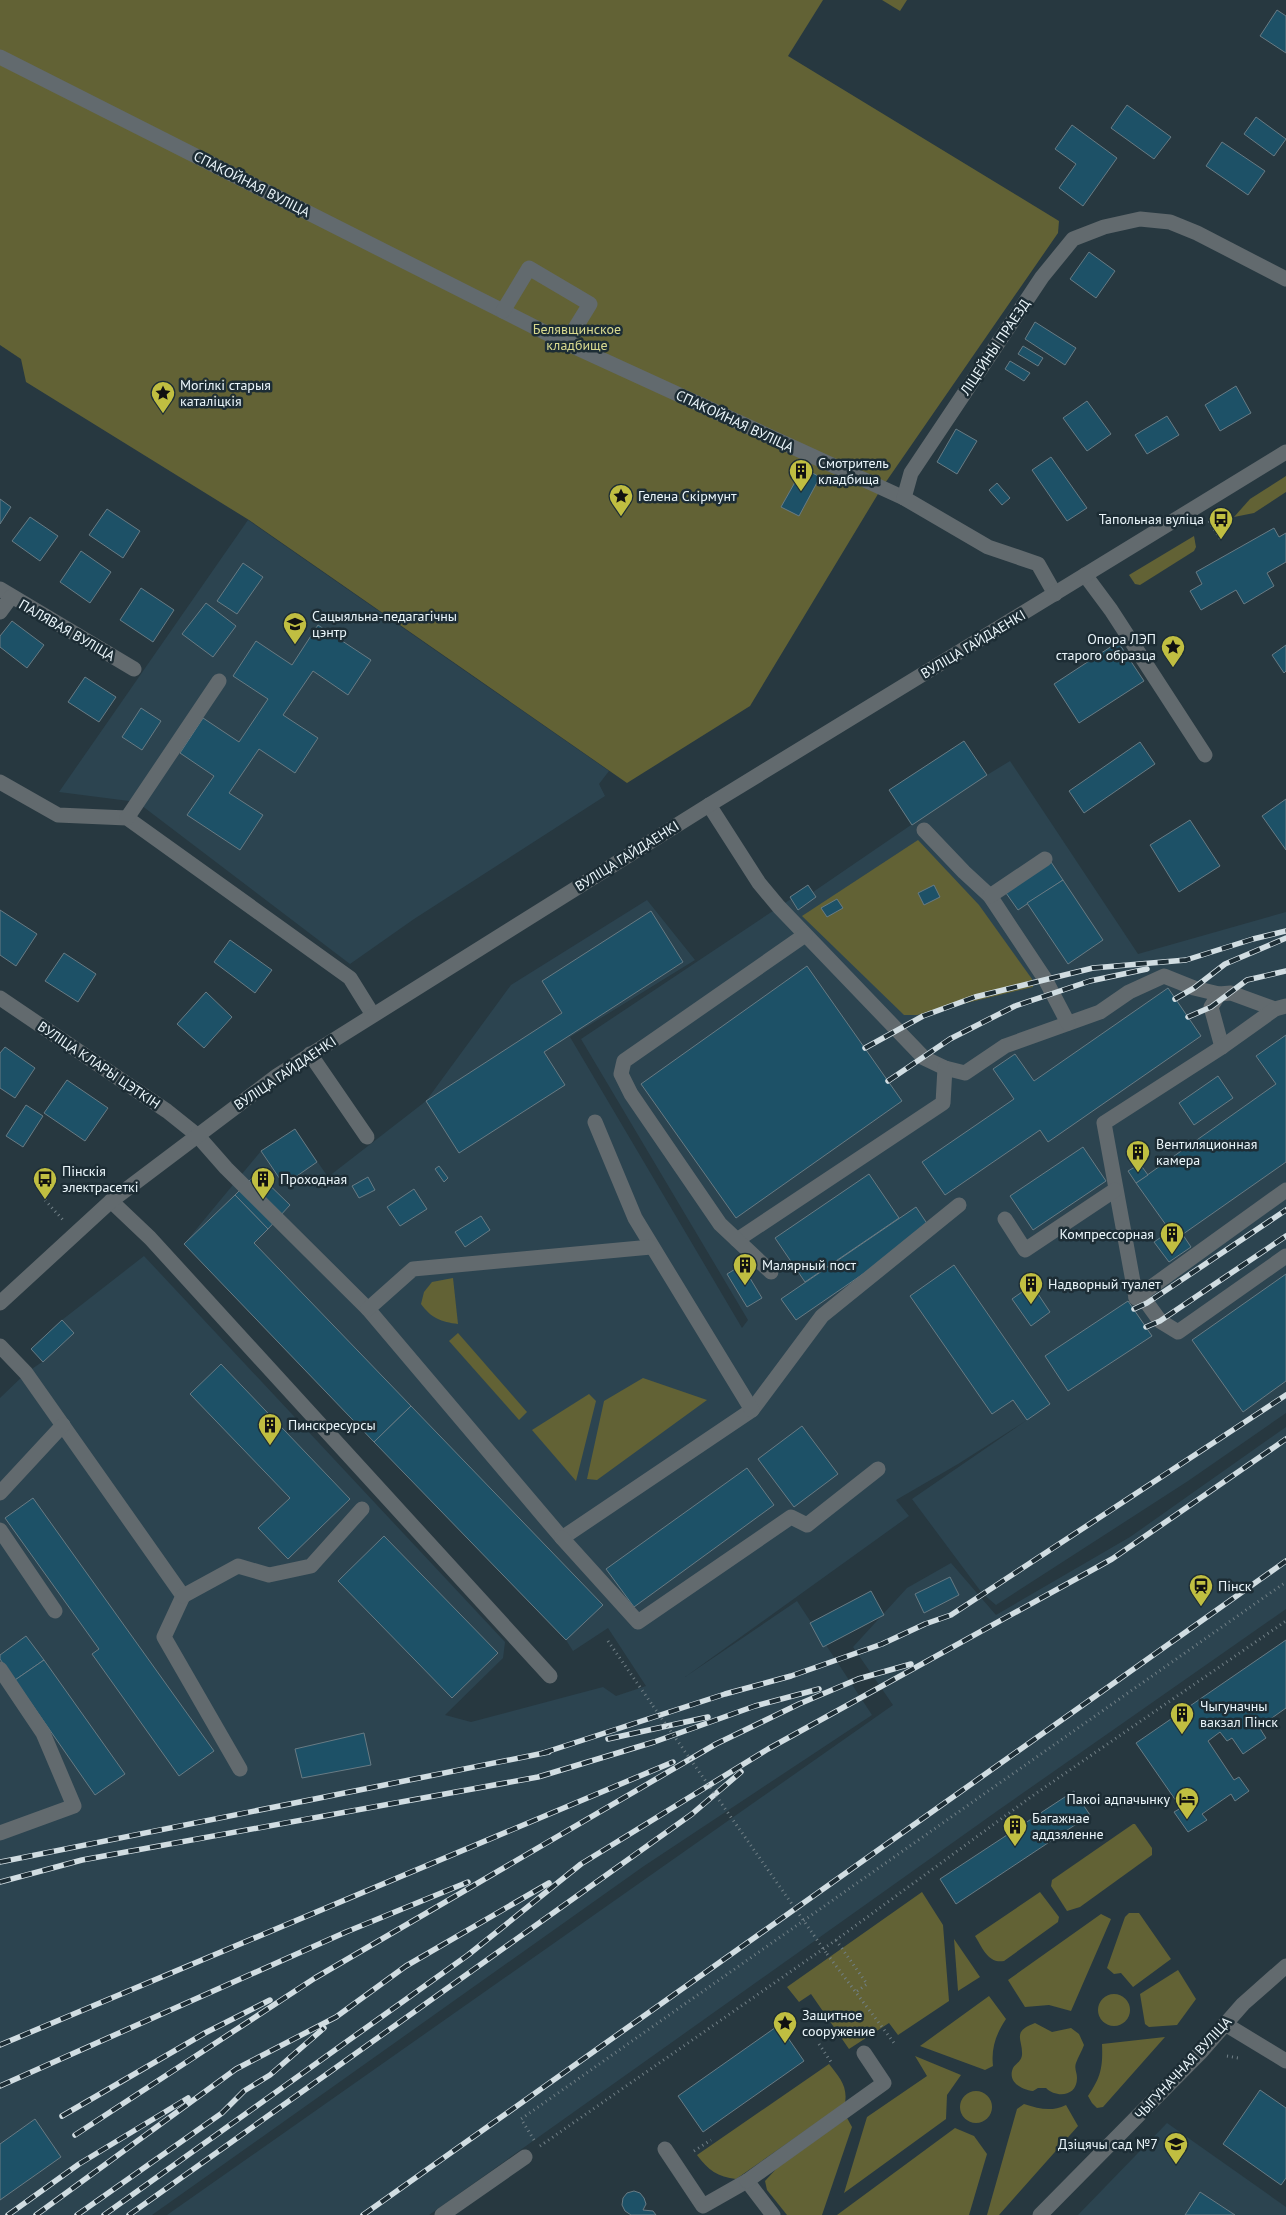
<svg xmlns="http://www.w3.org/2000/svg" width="1286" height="2215" font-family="'PT Sans',sans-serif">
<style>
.built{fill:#2c4450}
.green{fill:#626235}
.building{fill:#1d5167;stroke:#687b84}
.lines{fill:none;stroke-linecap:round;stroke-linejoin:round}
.path{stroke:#728087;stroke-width:3;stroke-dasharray:1 4;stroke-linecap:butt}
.minor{stroke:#626a6e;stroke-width:15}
.rail-casing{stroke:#d1dde2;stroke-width:5.5}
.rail{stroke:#1d2d35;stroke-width:4;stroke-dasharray:11;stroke-linecap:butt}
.path-bridge{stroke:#728087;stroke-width:3;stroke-dasharray:1 4;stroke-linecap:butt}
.labels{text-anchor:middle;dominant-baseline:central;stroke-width:5;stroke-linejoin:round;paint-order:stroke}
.street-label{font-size:14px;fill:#ebf6fb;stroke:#1d2d35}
.park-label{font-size:14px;fill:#d9da8f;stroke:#1d2d35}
.poi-label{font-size:14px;fill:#ebf6fb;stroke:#1d2d35;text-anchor:start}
</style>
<rect width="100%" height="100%" fill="#273840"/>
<g class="built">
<polygon points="248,520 609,771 599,784 605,796 414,919 350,964 137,802 59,792"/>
<polygon points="964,741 987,775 1010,761 1138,954 1286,912 1286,1413 1188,1481 996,1605 982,1593 912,1499 1027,1420 958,1464 896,1500 909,1516 685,1677 797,1601 872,1715 644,1866 152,2215 0,2215 0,1398 26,1373 42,1362 31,1349 62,1320 144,1256 505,1642 503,1658 445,1715 471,1722 603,1687 616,1696 646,1686 608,1628 573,1651 566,1640 184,1244 261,1151 295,1129 328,1177 426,1101 511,985 647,900 695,960 570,1037 742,1328 748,1320 581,1039 791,899 790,897 808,885 813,892 911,825 889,790"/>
<polygon points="1286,1427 1286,1609 1000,1809 429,2215 167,2215 893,1705 853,1647 907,1588 951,1563 996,1615 1130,1537"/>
<polygon points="1167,2123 1286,2207 1286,2215 1078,2215"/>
</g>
<g class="green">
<polygon points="0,0 823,0 788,56 1059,221 1058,233 881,489 750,706 627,783 249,520 26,382 21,359 0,345"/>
<polygon points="882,0 907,0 900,11"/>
<polygon points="1286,476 1286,492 1254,513 1234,517 1250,499"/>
<polygon points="1194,536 1196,547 1194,551 1140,585 1135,584 1129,575"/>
<polygon points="918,840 979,905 1032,979 1033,987 917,1015 904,1015 802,916"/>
<path d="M453 1278 458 1324C441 1322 431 1318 421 1304L424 1292 432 1282Z"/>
<polygon points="458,1333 527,1412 519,1420 449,1341"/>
<polygon points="643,1378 707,1400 597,1480 587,1479 604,1401"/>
<polygon points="589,1394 596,1401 576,1481 532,1430"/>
<polygon points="1133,1824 1135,1824 1152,1848 1152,1855 1080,1907 1067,1911 1051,1886 1052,1880"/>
<polygon points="922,1892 943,1925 949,2001 898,2035 889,2023 849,2049 811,1994 799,2002 787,1987"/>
<path d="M1040 1892 1059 1917 1058 1922 1004 1961C988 1964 982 1947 975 1936Z"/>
<polygon points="1129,1913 1139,1913 1171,1959 1133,1987 1121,1973 1114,1974 1107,1968 1125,1917"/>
<polygon points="1101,1914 1111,1919 1071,2011 1049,2005 1025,2007 1008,1980"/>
<polygon points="954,1939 980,1977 958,1991"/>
<polygon points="1178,1970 1196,1999 1177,2025 1149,2027 1145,2024 1140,1994"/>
<circle cx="1114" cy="2010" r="16"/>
<path d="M989 1996 1006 2019C996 2034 991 2048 993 2066L985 2070 920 2046Z"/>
<path d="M1035 2023 1052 2032 1071 2028 1079 2034 1084 2045C1082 2051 1078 2057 1076 2063 1074 2069 1077 2072 1077 2078 1077 2097 1056 2098 1046 2088H1038L1033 2091C1022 2090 1007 2082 1013 2068 1016 2063 1021 2062 1022 2055 1023 2039 1011 2032 1035 2023Z"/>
<path d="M1165 2037 1103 2107 1097 2108 1092 2103 1088 2096C1101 2077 1103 2067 1102 2044Z"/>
<polygon points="915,2056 961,2075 947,2095 946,2119 844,2193 867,2117 927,2076"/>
<path d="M829 2064C839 2077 848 2086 845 2103L736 2179C718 2177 708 2170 697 2155Z"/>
<circle cx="976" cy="2107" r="16"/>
<path d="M1024 2104C1040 2109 1051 2112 1066 2105L1078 2126 999 2215H987L1017 2109Z"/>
<polygon points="847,2118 852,2127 822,2215 787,2215 767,2190 765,2181 777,2168"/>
<polygon points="955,2128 974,2136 987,2154 969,2215 837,2215"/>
</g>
<g class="building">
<polygon points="1277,10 1286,16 1286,53 1260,36"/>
<polygon points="1127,105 1171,137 1154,159 1111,128"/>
<polygon points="1256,117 1286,139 1274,156 1244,134"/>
<polygon points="1072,125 1117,158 1083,206 1059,188 1076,164 1055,149"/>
<polygon points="1222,142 1265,171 1248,195 1206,166"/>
<polygon points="1089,252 1115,271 1096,298 1070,279"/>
<polygon points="1035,322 1076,348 1065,365 1025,339"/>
<polygon points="1023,346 1043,358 1038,366 1018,354"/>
<polygon points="1010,361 1030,373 1024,381 1005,369"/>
<polygon points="1236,386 1251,413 1220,431 1205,405"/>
<polygon points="1087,401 1111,434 1087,451 1063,418"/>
<polygon points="1167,416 1179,435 1147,454 1135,435"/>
<polygon points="956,429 977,441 957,474 937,462"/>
<polygon points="1051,457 1087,508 1067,521 1032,470"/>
<polygon points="803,468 820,477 799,516 781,507"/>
<polygon points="997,483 1010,498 1002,505 989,490"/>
<polygon points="0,499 11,507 0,524"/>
<polygon points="107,509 140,531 123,558 89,535"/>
<polygon points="30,517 58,536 40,561 12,541"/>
<polygon points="1274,528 1279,537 1286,533 1286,562 1267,573 1274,586 1244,604 1236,590 1201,610 1190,591 1202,584 1196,572"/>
<polygon points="81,551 111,572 90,603 60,582"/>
<polygon points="243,563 263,577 237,614 217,601"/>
<polygon points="141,588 174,610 153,642 120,620"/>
<polygon points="206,603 236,626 213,657 182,634"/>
<polygon points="12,621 44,645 27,668 0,647 0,636"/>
<polygon points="318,625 371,660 348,695 313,671 283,715 318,738 295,773 259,749 229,793 263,815 240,850 187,815 214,776 180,753 203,718 239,742 268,699 233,676 256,641 292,665"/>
<polygon points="1118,642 1144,681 1079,723 1054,684"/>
<polygon points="1286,645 1286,671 1284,673 1272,655"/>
<polygon points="85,677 116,697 99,722 68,702"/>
<polygon points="141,708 161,721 142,750 122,737"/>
<polygon points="964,741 987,775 912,825 889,790"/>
<polygon points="1140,742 1155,764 1084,813 1069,791"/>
<polygon points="1286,799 1286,850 1262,816"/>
<polygon points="1190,820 1220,866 1179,892 1150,845"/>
<polygon points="1051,862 1063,880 1018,910 1006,893"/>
<polygon points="1063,880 1103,940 1068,964 1027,903"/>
<polygon points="808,885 816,897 798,910 790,897"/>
<polygon points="934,885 940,897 924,905 918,893"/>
<polygon points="837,899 843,908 827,917 821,908"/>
<polygon points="0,910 37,934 16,966 0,955"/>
<polygon points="651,911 683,962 544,1052 565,1085 459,1153 426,1101 562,1013 542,981"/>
<polygon points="230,940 272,970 255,993 214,962"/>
<polygon points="64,953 96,974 78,1002 45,981"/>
<polygon points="807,966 902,1101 736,1218 641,1084"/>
<polygon points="1168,988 1201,1036 1048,1142 1040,1130 945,1195 922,1162 1014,1099 993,1069 1015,1054 1034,1081"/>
<polygon points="206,992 232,1017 204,1048 177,1024"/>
<polygon points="1286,1035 1286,1162 1176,1239 1136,1183 1276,1084 1256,1056"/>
<polygon points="5,1047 35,1068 15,1098 0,1088 0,1053"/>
<polygon points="1218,1076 1233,1098 1194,1125 1179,1103"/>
<polygon points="67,1080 108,1108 85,1141 44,1113"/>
<polygon points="26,1105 43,1116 23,1147 6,1136"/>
<polygon points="295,1129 317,1162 284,1185 261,1151"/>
<polygon points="1083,1147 1106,1181 1033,1230 1010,1196"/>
<polygon points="1140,1164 1148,1175 1136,1183 1128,1171"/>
<polygon points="439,1166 448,1178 444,1182 435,1169"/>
<polygon points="257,1173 290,1205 268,1229 235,1195"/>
<polygon points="869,1174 899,1218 805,1282 775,1238"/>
<polygon points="368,1177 375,1190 359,1198 352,1186"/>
<polygon points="414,1189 427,1209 400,1226 387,1207"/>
<polygon points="235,1195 268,1229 254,1243 411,1406 374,1442 184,1244"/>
<polygon points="916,1207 930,1228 796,1320 781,1299"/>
<polygon points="481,1216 490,1230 465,1247 455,1232"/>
<polygon points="1170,1231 1176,1239 1183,1235 1191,1247 1169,1262 1154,1242"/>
<polygon points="742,1265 762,1298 747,1307 727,1274"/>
<polygon points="954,1265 1050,1404 1027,1420 1013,1400 992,1414 910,1296"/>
<polygon points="1286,1274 1286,1381 1243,1412 1192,1340"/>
<polygon points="1032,1285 1050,1312 1031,1326 1012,1299"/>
<polygon points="1128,1301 1152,1336 1068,1391 1045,1356"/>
<polygon points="62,1320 74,1333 43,1362 31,1349"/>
<polygon points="221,1364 350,1499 288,1559 258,1528 290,1498 190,1394"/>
<polygon points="411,1406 603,1605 566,1640 374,1442"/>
<polygon points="802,1426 838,1474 794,1507 758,1459"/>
<polygon points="747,1468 774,1505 634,1607 606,1569"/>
<polygon points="33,1498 214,1751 179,1776 92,1654 99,1649 5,1518"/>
<polygon points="384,1536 498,1653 452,1698 338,1581"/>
<polygon points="950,1577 959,1595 924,1613 915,1594"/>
<polygon points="871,1591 884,1615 823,1647 810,1623"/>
<polygon points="26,1636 44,1660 15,1680 0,1659 0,1655"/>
<polygon points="1286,1640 1286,1708 1259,1727 1266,1738 1243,1754 1232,1738 1227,1741 1220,1732 1208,1741 1234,1780 1239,1777 1249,1791 1235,1801 1231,1794 1202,1814 1207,1820 1188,1832 1174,1812 1181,1808 1136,1743"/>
<polygon points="44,1660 125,1774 95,1795 15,1680"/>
<polygon points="364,1733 371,1765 302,1778 295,1749"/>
<polygon points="1074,1791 1090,1815 956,1904 940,1879"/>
<polygon points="779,2025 804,2061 703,2132 678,2096"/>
<polygon points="1260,2090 1286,2108 1286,2178 1281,2185 1223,2144"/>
<polygon points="35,2119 61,2157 0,2200 0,2144"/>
<polygon points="634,2191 640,2193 644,2198 646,2204 643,2210 653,2211 656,2215 631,2215 625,2211 622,2205 623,2198 627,2193"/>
<polygon points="1200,2192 1235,2215 1185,2215"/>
</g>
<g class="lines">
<g class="path">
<polyline points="1209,521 1221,540"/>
<polyline points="45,1200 63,1220"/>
<polyline points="608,1641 653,1706"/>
<polyline points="836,1940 867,1984 856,1992"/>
<polyline points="827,1954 894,2043"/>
<polyline points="819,2044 831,2062"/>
<polyline points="1227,2056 1238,2058"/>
<polyline points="534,2140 521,2119 1286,1582"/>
<polyline points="540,2146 836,1940 1035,1794 1286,1621"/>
<polyline points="694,2151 711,2140"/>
</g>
<g class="minor">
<polyline points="0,57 566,343 904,498"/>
<polyline points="503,311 529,268 590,304 566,343"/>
<polyline points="1085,575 1111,610 1205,755"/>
<polyline points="0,589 134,669"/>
<polyline points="1055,594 1038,564 988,547 904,498 911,473 1042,277 1073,239 1104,227 1140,219 1170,222 1197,233 1286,279"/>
<polyline points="0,612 11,597"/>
<polyline points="0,782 58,815 127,818 350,978 373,1015"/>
<polyline points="709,805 759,883 779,907 924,1058 945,1068 965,1073 1005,1046 1100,1012 1129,992 1164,976 1194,988 1219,994 1231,993 1275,1009"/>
<polyline points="127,818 219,681"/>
<polyline points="924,830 964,872 990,896 1045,979 1068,1023"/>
<polyline points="990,896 1045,859"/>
<polyline points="1219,994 1211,1007 1222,1047"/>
<polyline points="0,998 167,1111 197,1135 226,1168 368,1309 562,1538 752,1410 822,1316 959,1205"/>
<polyline points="1286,1006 1275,1009 1222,1047 1104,1123 1136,1298 1147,1303 1160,1321 1178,1332 1286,1256"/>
<polyline points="310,1054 367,1137"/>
<polyline points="595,1122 635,1218 752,1410"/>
<polyline points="111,1201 150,1238 550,1676"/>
<polyline points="1005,1219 1025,1250 1115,1190"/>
<polyline points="737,1240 943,1103 945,1068"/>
<polyline points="771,1272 720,1224 631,1094 621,1074 624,1061 805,935"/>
<polyline points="1136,1298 1286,1190"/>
<polyline points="0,1303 111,1201 278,1075 709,805 1286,452"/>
<polyline points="368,1309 413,1269 651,1247"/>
<polyline points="0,1346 26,1373 183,1596 164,1637 240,1769"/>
<polyline points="0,1493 63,1425"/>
<polyline points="0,1530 55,1611"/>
<polyline points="562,1538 638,1622 791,1517 807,1525 878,1469"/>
<polyline points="183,1596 238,1566 269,1575 311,1566 362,1509"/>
<polyline points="0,1669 43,1733 74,1806 0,1833"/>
<polyline points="1225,2024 1286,2061"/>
<polyline points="665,2149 703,2206 747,2181 773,2215"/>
<polyline points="747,2181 884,2083 864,2053"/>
<polyline points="442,2215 525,2157"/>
<polyline points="1040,2215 1200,2053 1243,2004 1286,1966"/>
</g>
<g class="rail-casing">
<g id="rail">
<polyline points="1175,999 1194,988 1225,964 1286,938"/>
<polyline points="1188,1017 1211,1007 1247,980 1286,971"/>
<polyline points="865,1048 923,1016 975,997 1093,968 1186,960 1253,939 1286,931"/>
<polyline points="888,1081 950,1039 1015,1006 1090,981 1147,969"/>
<polyline points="1134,1309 1147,1303 1286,1210"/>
<polyline points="1146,1327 1160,1321 1286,1236"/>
<polyline points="608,1739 708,1717"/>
<polyline points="543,1753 725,1694 791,1676 882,1644 925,1624 951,1615 1286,1395"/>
<polyline points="0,1862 549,1752"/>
<polyline points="0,1882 82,1860 538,1777 654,1742 755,1706 819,1689"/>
<polyline points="0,2045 673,1762"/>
<polyline points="0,2086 346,1932 468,1882"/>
<polyline points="62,2116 205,2033 270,2000"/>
<polyline points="75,2135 315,1978 716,1744 799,1704 858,1679 911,1664"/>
<polyline points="8,2215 79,2164 188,2098"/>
<polyline points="36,2215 236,2069 336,2017 406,1966 549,1883"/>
<polyline points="77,2215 222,2113 244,2091 270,2075 324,2028"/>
<polyline points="104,2215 468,1955 581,1864 768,1749 1112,1559 1286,1439"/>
<polyline points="129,2215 692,1814 741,1772"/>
<polyline points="363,2215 1286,1561"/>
</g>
</g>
<use href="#rail" class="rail"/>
<polyline class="path-bridge" points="653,1706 827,1954"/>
</g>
<defs>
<g id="sight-pin" transform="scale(1.25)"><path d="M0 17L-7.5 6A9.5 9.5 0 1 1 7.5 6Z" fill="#c0be41" stroke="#1d2d35"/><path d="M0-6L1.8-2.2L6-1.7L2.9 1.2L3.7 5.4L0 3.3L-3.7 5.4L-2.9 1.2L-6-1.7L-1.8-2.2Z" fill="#111"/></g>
<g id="building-pin" transform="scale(1.25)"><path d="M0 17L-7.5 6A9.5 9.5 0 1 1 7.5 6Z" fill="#c0be41" stroke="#1d2d35"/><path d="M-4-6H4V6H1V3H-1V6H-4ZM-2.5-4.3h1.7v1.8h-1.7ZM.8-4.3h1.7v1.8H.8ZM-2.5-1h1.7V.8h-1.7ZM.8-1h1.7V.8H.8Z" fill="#111"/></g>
<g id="bus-pin" transform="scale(1.25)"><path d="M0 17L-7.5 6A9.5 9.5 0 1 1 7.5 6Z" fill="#c0be41" stroke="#1d2d35"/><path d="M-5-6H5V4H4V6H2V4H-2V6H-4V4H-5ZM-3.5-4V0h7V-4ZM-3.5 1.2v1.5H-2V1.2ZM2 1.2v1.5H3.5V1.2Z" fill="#111"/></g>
<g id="school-pin" transform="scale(1.25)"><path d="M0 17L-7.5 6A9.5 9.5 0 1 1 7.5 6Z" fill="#c0be41" stroke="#1d2d35"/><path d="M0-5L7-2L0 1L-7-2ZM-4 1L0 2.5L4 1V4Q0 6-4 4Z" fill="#111"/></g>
<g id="station-pin" transform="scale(1.25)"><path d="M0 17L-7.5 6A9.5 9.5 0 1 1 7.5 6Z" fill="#c0be41" stroke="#1d2d35"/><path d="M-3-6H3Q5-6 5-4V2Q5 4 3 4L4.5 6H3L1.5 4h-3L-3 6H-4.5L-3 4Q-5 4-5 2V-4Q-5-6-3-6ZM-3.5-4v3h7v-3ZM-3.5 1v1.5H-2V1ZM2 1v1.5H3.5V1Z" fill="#111"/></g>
<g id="hotel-pin" transform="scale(1.25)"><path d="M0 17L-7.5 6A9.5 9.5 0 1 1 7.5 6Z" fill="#c0be41" stroke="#1d2d35"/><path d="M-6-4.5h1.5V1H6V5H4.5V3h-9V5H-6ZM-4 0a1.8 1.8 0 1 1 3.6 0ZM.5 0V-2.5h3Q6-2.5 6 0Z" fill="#111"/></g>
</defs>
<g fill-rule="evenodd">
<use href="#sight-pin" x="163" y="393"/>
<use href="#building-pin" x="801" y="471"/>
<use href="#sight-pin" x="621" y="496"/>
<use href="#bus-pin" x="1221" y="519"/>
<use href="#school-pin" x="295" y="624"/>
<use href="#sight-pin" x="1173" y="647"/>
<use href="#building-pin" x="1138" y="1152"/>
<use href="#bus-pin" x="45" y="1179"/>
<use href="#building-pin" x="263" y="1179"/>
<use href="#building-pin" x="1172" y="1234"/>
<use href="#building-pin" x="745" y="1265"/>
<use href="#building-pin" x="1031" y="1284"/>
<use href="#building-pin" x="270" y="1425"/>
<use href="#station-pin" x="1201" y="1586"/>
<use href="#building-pin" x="1182" y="1714"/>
<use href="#hotel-pin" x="1187" y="1799"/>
<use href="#building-pin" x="1015" y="1826"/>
<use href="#sight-pin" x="785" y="2023"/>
<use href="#school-pin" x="1176" y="2144"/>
</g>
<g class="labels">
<g class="street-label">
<text transform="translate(252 184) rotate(27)">СПАКОЙНАЯ ВУЛІЦА</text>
<text transform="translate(995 347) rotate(-56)">ЛІЦЕЙНЫ ПРАЕЗД</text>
<text transform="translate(735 421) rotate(25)">СПАКОЙНАЯ ВУЛІЦА</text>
<text transform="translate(67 630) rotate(30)">ПАЛЯВАЯ ВУЛІЦА</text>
<text transform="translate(973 644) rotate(-31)">ВУЛІЦА ГАЙДАЕНКІ</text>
<text transform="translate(627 856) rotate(-32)">ВУЛІЦА ГАЙДАЕНКІ</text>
<text transform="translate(99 1065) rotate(34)">ВУЛІЦА КЛАРЫ ЦЭТКІН</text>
<text transform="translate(285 1073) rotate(-34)">ВУЛІЦА ГАЙДАЕНКІ</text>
<text transform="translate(1183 2068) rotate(-47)">ЧЫГУНАЧНАЯ ВУЛІЦА</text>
</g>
<g class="park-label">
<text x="577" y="329">Белявщинское<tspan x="577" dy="16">кладбище</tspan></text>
</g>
<g class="poi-label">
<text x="180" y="385">Могілкі старыя<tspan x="180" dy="16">каталіцкія</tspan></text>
<text x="818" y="463">Смотритель<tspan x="818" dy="16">кладбища</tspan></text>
<text x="638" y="496">Гелена Скірмунт</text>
<text x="1204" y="519" text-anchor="end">Тапольная вуліца</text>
<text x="312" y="616">Сацыяльна-педагагічны<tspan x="312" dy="16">цэнтр</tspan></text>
<text x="1156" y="639" text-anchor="end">Опора ЛЭП<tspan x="1156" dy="16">старого образца</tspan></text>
<text x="1156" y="1144">Вентиляционная<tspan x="1156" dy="16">камера</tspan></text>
<text x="62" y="1171">Пінскія<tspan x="62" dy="16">электрасеткі</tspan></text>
<text x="280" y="1179">Проходная</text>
<text x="1154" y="1234" text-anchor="end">Компрессорная</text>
<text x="762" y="1265">Малярный пост</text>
<text x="1048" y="1284">Надворный туалет</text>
<text x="288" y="1425">Пинскресурсы</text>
<text x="1218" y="1586">Пінск</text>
<text x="1200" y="1706">Чыгуначны<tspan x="1200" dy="16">вакзал Пінск</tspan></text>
<text x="1170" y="1799" text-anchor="end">Пакоі адпачынку</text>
<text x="1032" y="1818">Багажнае<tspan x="1032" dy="16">аддзяленне</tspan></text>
<text x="802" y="2015">Защитное<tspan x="802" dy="16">сооружение</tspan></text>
<text x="1158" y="2144" text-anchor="end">Дзіцячы сад №7</text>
</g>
</g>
</svg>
